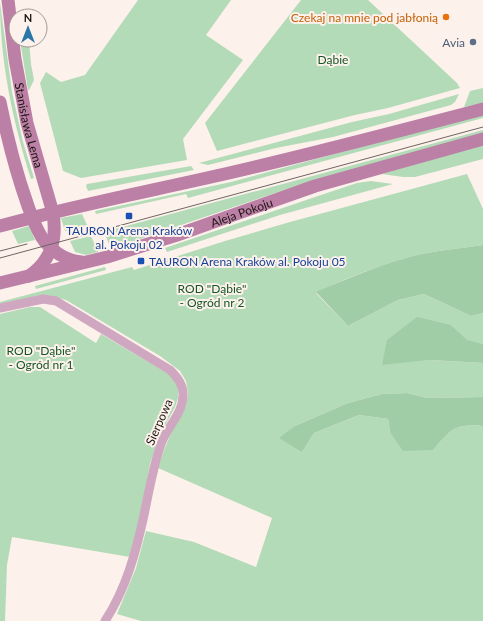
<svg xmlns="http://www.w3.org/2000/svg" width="483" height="621" font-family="Lato,sans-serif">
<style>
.green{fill:#b4dbb8}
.forest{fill:#a1cda6}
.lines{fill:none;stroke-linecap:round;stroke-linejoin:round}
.street{stroke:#d0a7c0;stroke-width:9}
.secondary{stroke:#bc80a7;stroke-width:13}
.tram{stroke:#6f6662;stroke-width:1}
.food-dot{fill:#e8710a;stroke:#fdf1eb;stroke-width:1.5}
.service-dot{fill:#5c6f8a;stroke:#fdf1eb;stroke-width:1.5}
.transit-dot{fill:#1a4fb4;stroke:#fdf1eb;stroke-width:1.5}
.labels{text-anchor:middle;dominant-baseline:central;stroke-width:4;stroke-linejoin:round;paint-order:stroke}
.food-label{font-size:12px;fill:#c56008;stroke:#fdf1eb;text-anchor:end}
.service-label{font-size:12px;fill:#4e5e75;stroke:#fdf1eb;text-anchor:end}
.park-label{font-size:12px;fill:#135524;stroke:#fdf1eb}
.street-label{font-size:12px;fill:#1b1511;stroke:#fdf1eb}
.transit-label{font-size:12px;fill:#164399;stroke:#fdf1eb}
</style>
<rect width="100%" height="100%" fill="#fdf1eb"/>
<g class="green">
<polygon points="138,0 231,0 206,35 243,60 183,139 187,160 81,178 63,171 40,83 46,72 61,82 85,75"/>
<polygon points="301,0 368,0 457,83 460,88 388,108 355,115 217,151 205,123"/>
<path d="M0 2 12 92 23 142 34 178 31 179C13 122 0 62 0 2Z"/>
<polygon points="20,40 29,40 31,64 34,80 29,90 28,90"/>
<polygon points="483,88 483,103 464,107 470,91"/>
<polygon points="459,94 455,102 451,105 333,137 276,148 208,165 199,163 352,122 389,114"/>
<polygon points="483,114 483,118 188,198 186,194 96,214 95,211 231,182"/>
<polygon points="483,130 483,133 293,187 111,249 104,232"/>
<polygon points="483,144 483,159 415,177 403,177 382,174"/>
<polygon points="191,166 194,170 88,191 86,186 87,184"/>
<path d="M467 174 483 209V245C456 249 428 251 402 259 373 268 343 279 316 293L348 326 398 300 424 294 471 316 483 313V344L467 341 451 325 382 364 430 360 483 363V397L427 398 407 393 382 394 348 403 295 426 302 452 314 433 359 415 388 419 390 432 433 450C452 429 453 424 483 426V621H141L117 614 136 568 146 531 194 542 256 567 272 518 158 468 164 450 172 431 186 406 188 394 186 381 180 371 160 356 66 300 51 296 43 295 0 304V302L132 267 134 270 225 241 290 222Z"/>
<polygon points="371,181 393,184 280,215 167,252 165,248 318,196 357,183"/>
<polygon points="82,214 87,225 65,231 61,218"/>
<polygon points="29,226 35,240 18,244 12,231"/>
<polygon points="91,236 98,252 86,255 75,252 70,241"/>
<polygon points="105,267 106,270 36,289 35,286"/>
<polygon points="30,307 40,307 96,343 101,334 167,373 174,380 178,388 178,398 175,407 158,439 150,464 141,511 130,557 12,537 7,565 5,621 0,621 0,314"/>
</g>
<g class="forest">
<path d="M483 245V313L471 316 424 294 398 300 348 326 316 292C344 280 372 268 402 259 428 251 456 249 483 245Z"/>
<polygon points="417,317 451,325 467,340 483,344 483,363 430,360 382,365 387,340"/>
<path d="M407 393 427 398 483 397V426C453 424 452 429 433 450L403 451 390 432 388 419 359 415 314 433 302 452 279 438 295 426 348 403 382 394Z"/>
</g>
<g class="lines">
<path class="street" d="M0 308 43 299 56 301 170 370C177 377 183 384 183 394 184 412 167 427 161 444 153 467 149 491 144 515 136 552 126 589 105 621"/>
<g class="secondary">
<path id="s1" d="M8 0 15 59 27 123 53 213C57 239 52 260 29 276"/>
<path d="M0 102C7 137 16 172 28 206 32 217 37 232 45 242 55 253 67 261 82 262"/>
<path d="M0 226C80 204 161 189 242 170 323 151 403 130 483 109"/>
<path id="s2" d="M0 283 107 257 177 235 315 186 483 139"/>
</g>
<g class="tram">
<polyline points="0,251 27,244"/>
<polyline points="0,258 483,127"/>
</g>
</g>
<circle class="food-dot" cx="446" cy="17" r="4"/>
<circle class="service-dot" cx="473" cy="42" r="4"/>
<g class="transit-dot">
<rect x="125" y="212" width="8" height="8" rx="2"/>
<rect x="137" y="257" width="8" height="8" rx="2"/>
</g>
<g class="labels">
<g class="food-label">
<text x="438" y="17">Czekaj na mnie pod jabłonią</text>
</g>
<g class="service-label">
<text x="465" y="42">Avia</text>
</g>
<g class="park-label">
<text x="333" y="59">Dąbie</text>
<text x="212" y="288">ROD "Dąbie"<tspan x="212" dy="14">- Ogród nr 2</tspan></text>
<text x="41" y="350">ROD "Dąbie"<tspan x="41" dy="14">- Ogród nr 1</tspan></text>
</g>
<g class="street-label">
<text stroke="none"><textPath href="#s1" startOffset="127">Stanisława Lema</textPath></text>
<text stroke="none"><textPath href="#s2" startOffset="252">Aleja Pokoju</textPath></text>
<text transform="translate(159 422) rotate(-66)">Sierpowa</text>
</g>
<g class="transit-label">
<text x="129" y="230">TAURON Arena Kraków<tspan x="129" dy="14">al. Pokoju 02</tspan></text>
<text x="149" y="261" text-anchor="start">TAURON Arena Kraków al. Pokoju 05</text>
</g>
</g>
<g transform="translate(28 28)"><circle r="19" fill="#fdf1eb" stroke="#a39994"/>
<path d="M0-3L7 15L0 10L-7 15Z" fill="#2b76a9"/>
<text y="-6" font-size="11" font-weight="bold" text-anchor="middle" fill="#1b1511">N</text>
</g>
</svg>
